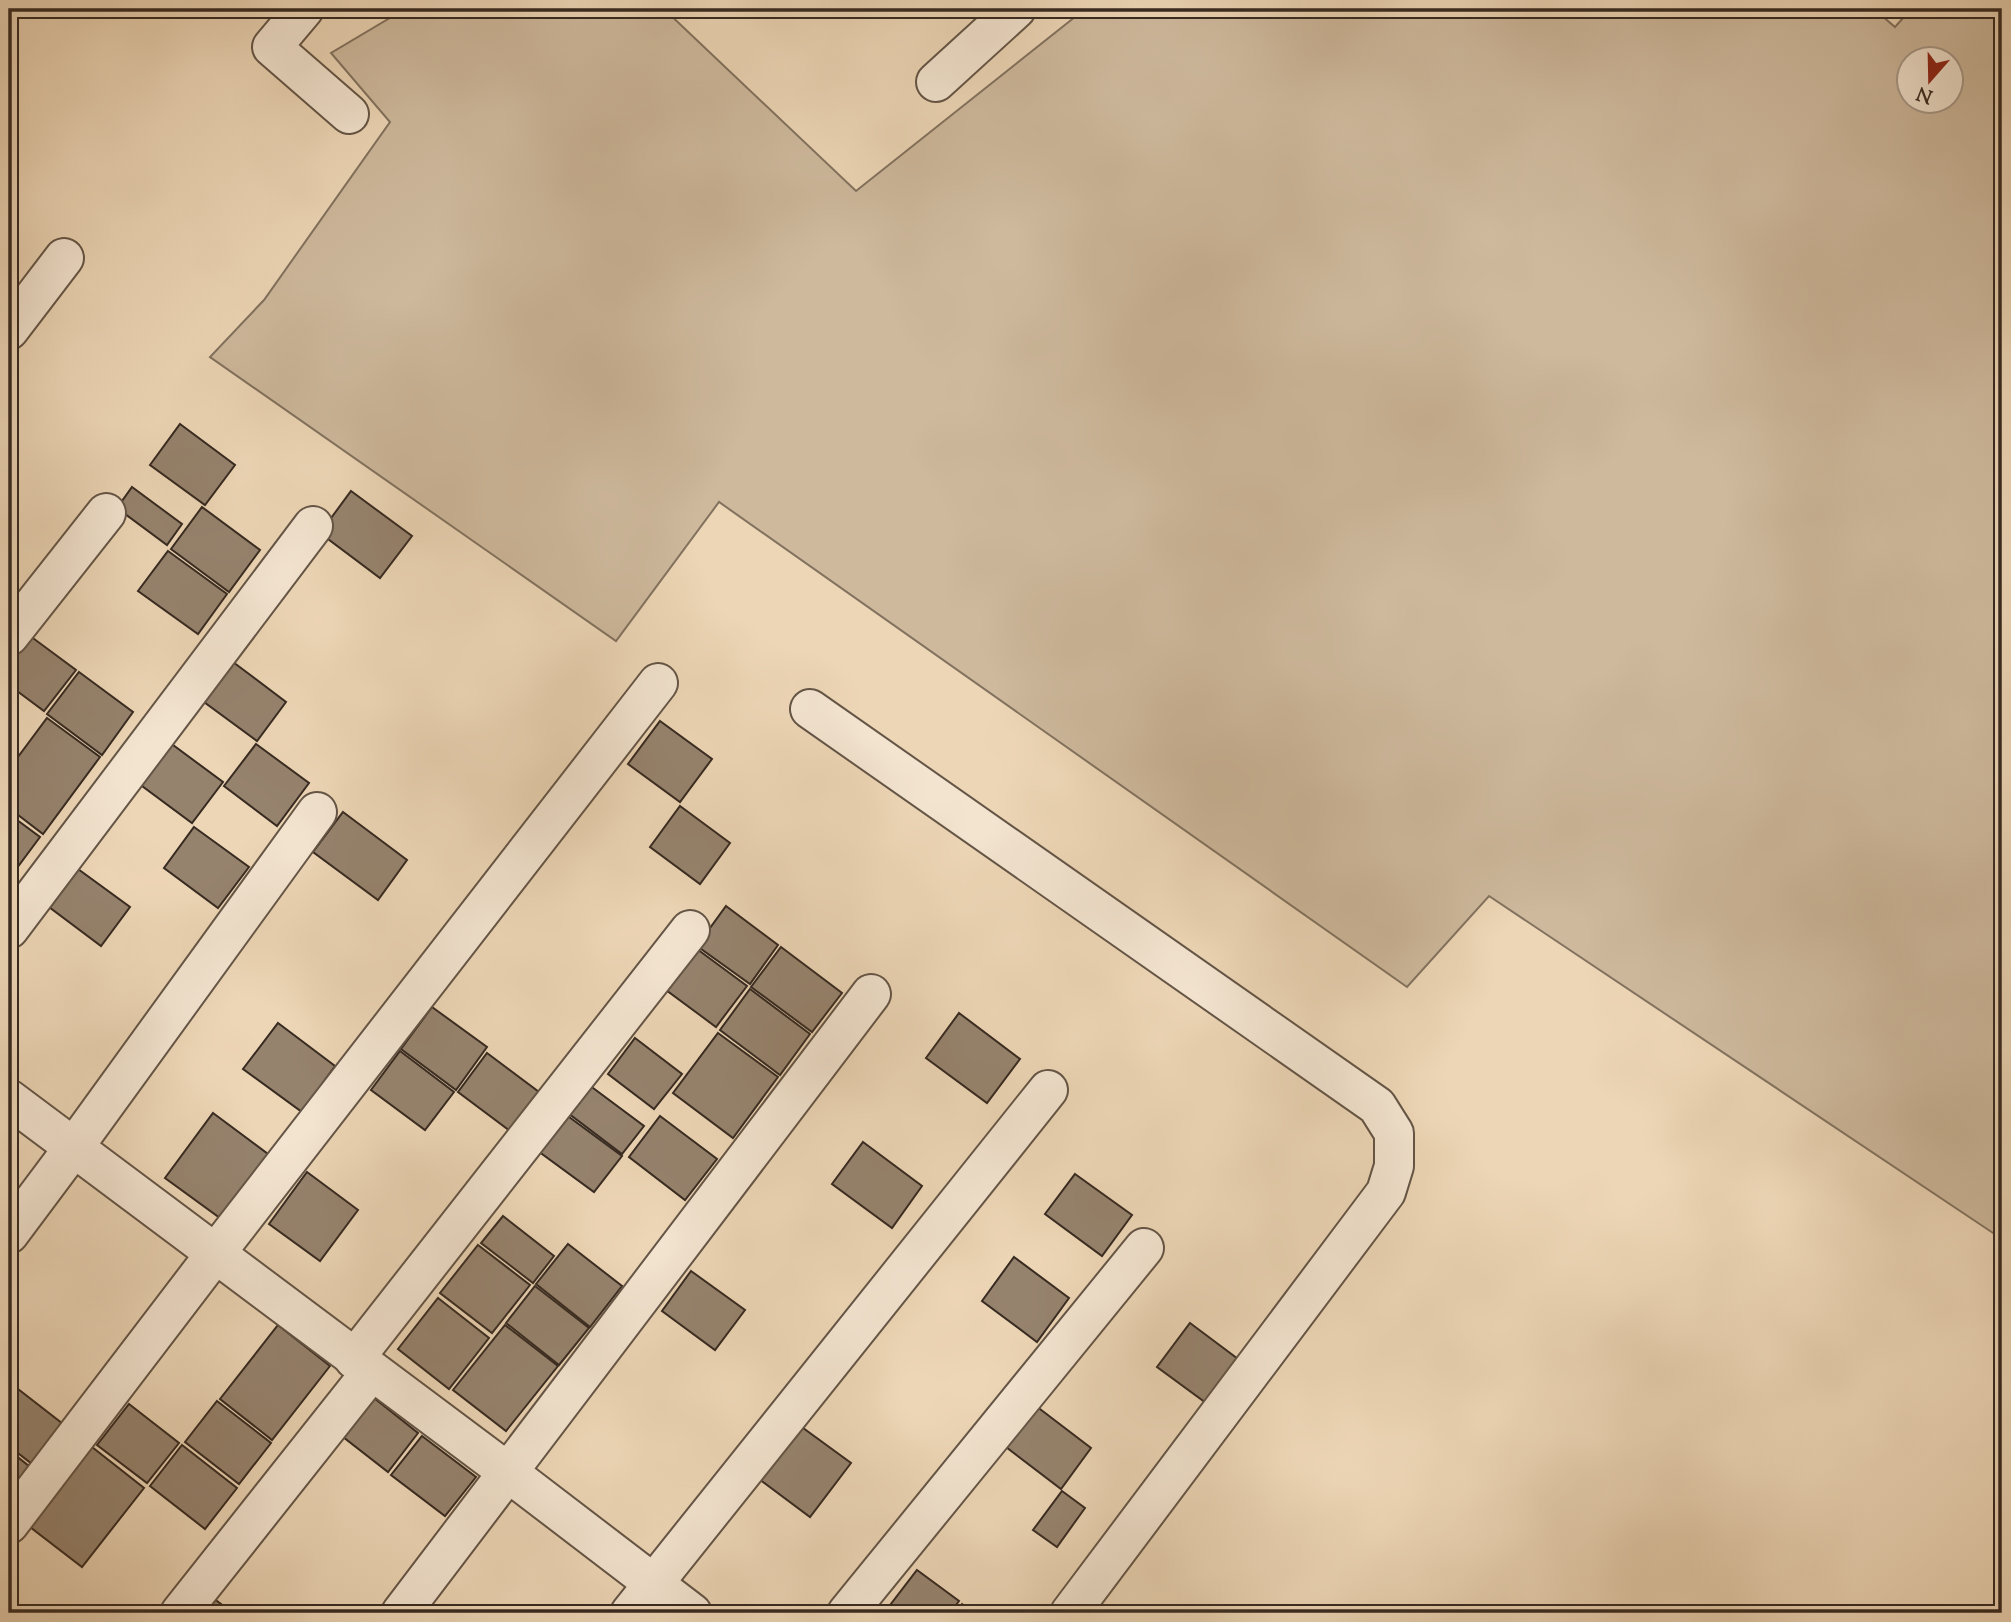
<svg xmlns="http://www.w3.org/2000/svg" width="2011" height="1622" font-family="'Sorts Mill Goudy',serif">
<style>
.green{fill:#ceb99d;stroke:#82725f;stroke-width:2;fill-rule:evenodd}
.building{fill:#96836e;stroke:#372a21;stroke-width:2}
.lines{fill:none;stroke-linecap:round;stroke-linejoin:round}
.minor-casing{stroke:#645546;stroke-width:42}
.minor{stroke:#f3e4d0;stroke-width:38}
</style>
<rect width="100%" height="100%" fill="#edd6b6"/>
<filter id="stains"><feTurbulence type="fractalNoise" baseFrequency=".00286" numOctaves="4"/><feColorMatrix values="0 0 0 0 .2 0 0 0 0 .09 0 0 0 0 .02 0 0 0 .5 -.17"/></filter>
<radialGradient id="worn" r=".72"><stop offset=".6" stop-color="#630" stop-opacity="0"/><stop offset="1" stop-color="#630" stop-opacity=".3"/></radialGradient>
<path class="green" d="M405 9H664L856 191 1085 9H1874L1895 27 1911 9H2002V1239L1489 896 1407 987 719 502 616 641 210 357 264 300 390 122 331 53ZM1910 60H1952V102H1910Z"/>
<g class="building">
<polygon points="180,424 235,465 205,505 150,465"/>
<polygon points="132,487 182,524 167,545 117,508"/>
<polygon points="351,491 412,536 380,578 320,533"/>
<polygon points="202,507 260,550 229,592 171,549"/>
<polygon points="168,551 227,594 198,634 138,591"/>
<polygon points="22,630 76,670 44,711 9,685 9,648"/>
<polygon points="233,662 286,702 257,741 204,702"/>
<polygon points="79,672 133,712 102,755 47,714"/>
<polygon points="47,718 100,757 43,834 9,808 9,769"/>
<polygon points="660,721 712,759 680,802 628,764"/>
<polygon points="169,742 223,782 192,823 138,783"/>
<polygon points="256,744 309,783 277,826 224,786"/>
<polygon points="680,806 730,843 700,884 650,847"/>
<polygon points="343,812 407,860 378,900 313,852"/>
<polygon points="9,814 40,837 11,876 9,874"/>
<polygon points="194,827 249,867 218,908 164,868"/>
<polygon points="78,869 130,907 101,946 49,907"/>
<polygon points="726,906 778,945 750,984 697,946"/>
<polygon points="781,947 842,993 812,1032 751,987"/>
<polygon points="697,949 747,986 716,1027 666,990"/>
<polygon points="750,989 810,1034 780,1075 720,1030"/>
<polygon points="432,1007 487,1047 456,1090 401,1049"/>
<polygon points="959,1013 1020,1059 987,1103 926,1058"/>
<polygon points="278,1023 335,1066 302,1112 243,1069"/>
<polygon points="718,1033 778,1077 733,1138 673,1093"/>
<polygon points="635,1038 682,1074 654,1109 608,1074"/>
<polygon points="400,1051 454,1092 425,1130 371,1090"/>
<polygon points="487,1053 539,1092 510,1131 458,1092"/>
<polygon points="585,1082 644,1126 622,1154 564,1110"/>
<polygon points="213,1113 268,1154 220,1218 165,1178"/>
<polygon points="565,1114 622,1156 594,1192 538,1151"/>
<polygon points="660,1116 717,1159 685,1200 629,1157"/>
<polygon points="863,1142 922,1186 892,1228 832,1184"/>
<polygon points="307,1172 358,1210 320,1261 269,1224"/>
<polygon points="1075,1174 1132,1215 1102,1256 1045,1214"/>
<polygon points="503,1216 554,1256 533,1283 481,1243"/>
<polygon points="568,1244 622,1286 590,1327 536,1284"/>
<polygon points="478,1245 530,1285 492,1333 440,1293"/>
<polygon points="1014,1257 1069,1298 1037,1342 982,1301"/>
<polygon points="691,1271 745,1310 715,1350 662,1311"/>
<polygon points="535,1286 589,1328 559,1365 506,1323"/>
<polygon points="438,1298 489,1338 449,1389 398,1349"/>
<polygon points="1190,1323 1246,1365 1213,1408 1157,1367"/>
<polygon points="278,1325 330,1366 272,1440 220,1399"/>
<polygon points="505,1325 558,1366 506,1431 453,1390"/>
<polygon points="9,1382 63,1424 32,1464 9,1446"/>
<polygon points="369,1394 418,1433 388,1472 338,1433"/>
<polygon points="217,1401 271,1443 239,1484 185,1442"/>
<polygon points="129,1404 179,1443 147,1483 97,1445"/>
<polygon points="1036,1406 1091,1448 1061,1489 1006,1447"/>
<polygon points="799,1425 851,1463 810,1517 759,1479"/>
<polygon points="422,1436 476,1477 445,1516 391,1475"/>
<polygon points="182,1445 237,1488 205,1529 150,1486"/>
<polygon points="92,1447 144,1488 82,1567 30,1527"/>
<polygon points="9,1450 30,1467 9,1493"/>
<polygon points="1062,1491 1085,1508 1057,1547 1033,1530"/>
<polygon points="917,1570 959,1601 950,1613 884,1613"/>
<polygon points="205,1592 233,1613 188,1613"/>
<polygon points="962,1604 975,1613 955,1613"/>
</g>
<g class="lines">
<g class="minor-casing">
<g id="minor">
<polyline points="304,9 272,47 349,114"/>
<polyline points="936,82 1016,9"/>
<polyline points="9,330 64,258"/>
<polyline points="9,636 106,513"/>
<polyline points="810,709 1377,1106 1394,1133 1394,1166 1386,1192 1070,1613"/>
<polyline points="9,929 313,526"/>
<polyline points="9,1099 509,1473 692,1613"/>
<polyline points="9,1234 74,1147 317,812"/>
<polyline points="354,1359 690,930"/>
<polyline points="9,1524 215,1254 658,683"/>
<polyline points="180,1613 371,1372"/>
<polyline points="401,1613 871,994"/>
<polyline points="630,1613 1048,1090"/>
<polyline points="847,1613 1144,1248"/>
</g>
</g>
<use href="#minor" class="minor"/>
</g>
<rect width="2011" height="1622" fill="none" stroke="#edd6b6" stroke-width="35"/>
<rect x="10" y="10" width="1990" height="1601" fill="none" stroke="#372a21" stroke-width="3.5"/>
<rect x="18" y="18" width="1976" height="1587" fill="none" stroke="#372a21" stroke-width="2"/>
<g transform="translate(1930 80) rotate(200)"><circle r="33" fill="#f3e4d0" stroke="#a89a8a" stroke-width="2"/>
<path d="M0-5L12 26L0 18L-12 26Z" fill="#8f2418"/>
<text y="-10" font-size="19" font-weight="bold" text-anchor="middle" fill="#372a21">N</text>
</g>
<rect width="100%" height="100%" filter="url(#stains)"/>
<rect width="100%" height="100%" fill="url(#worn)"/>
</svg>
